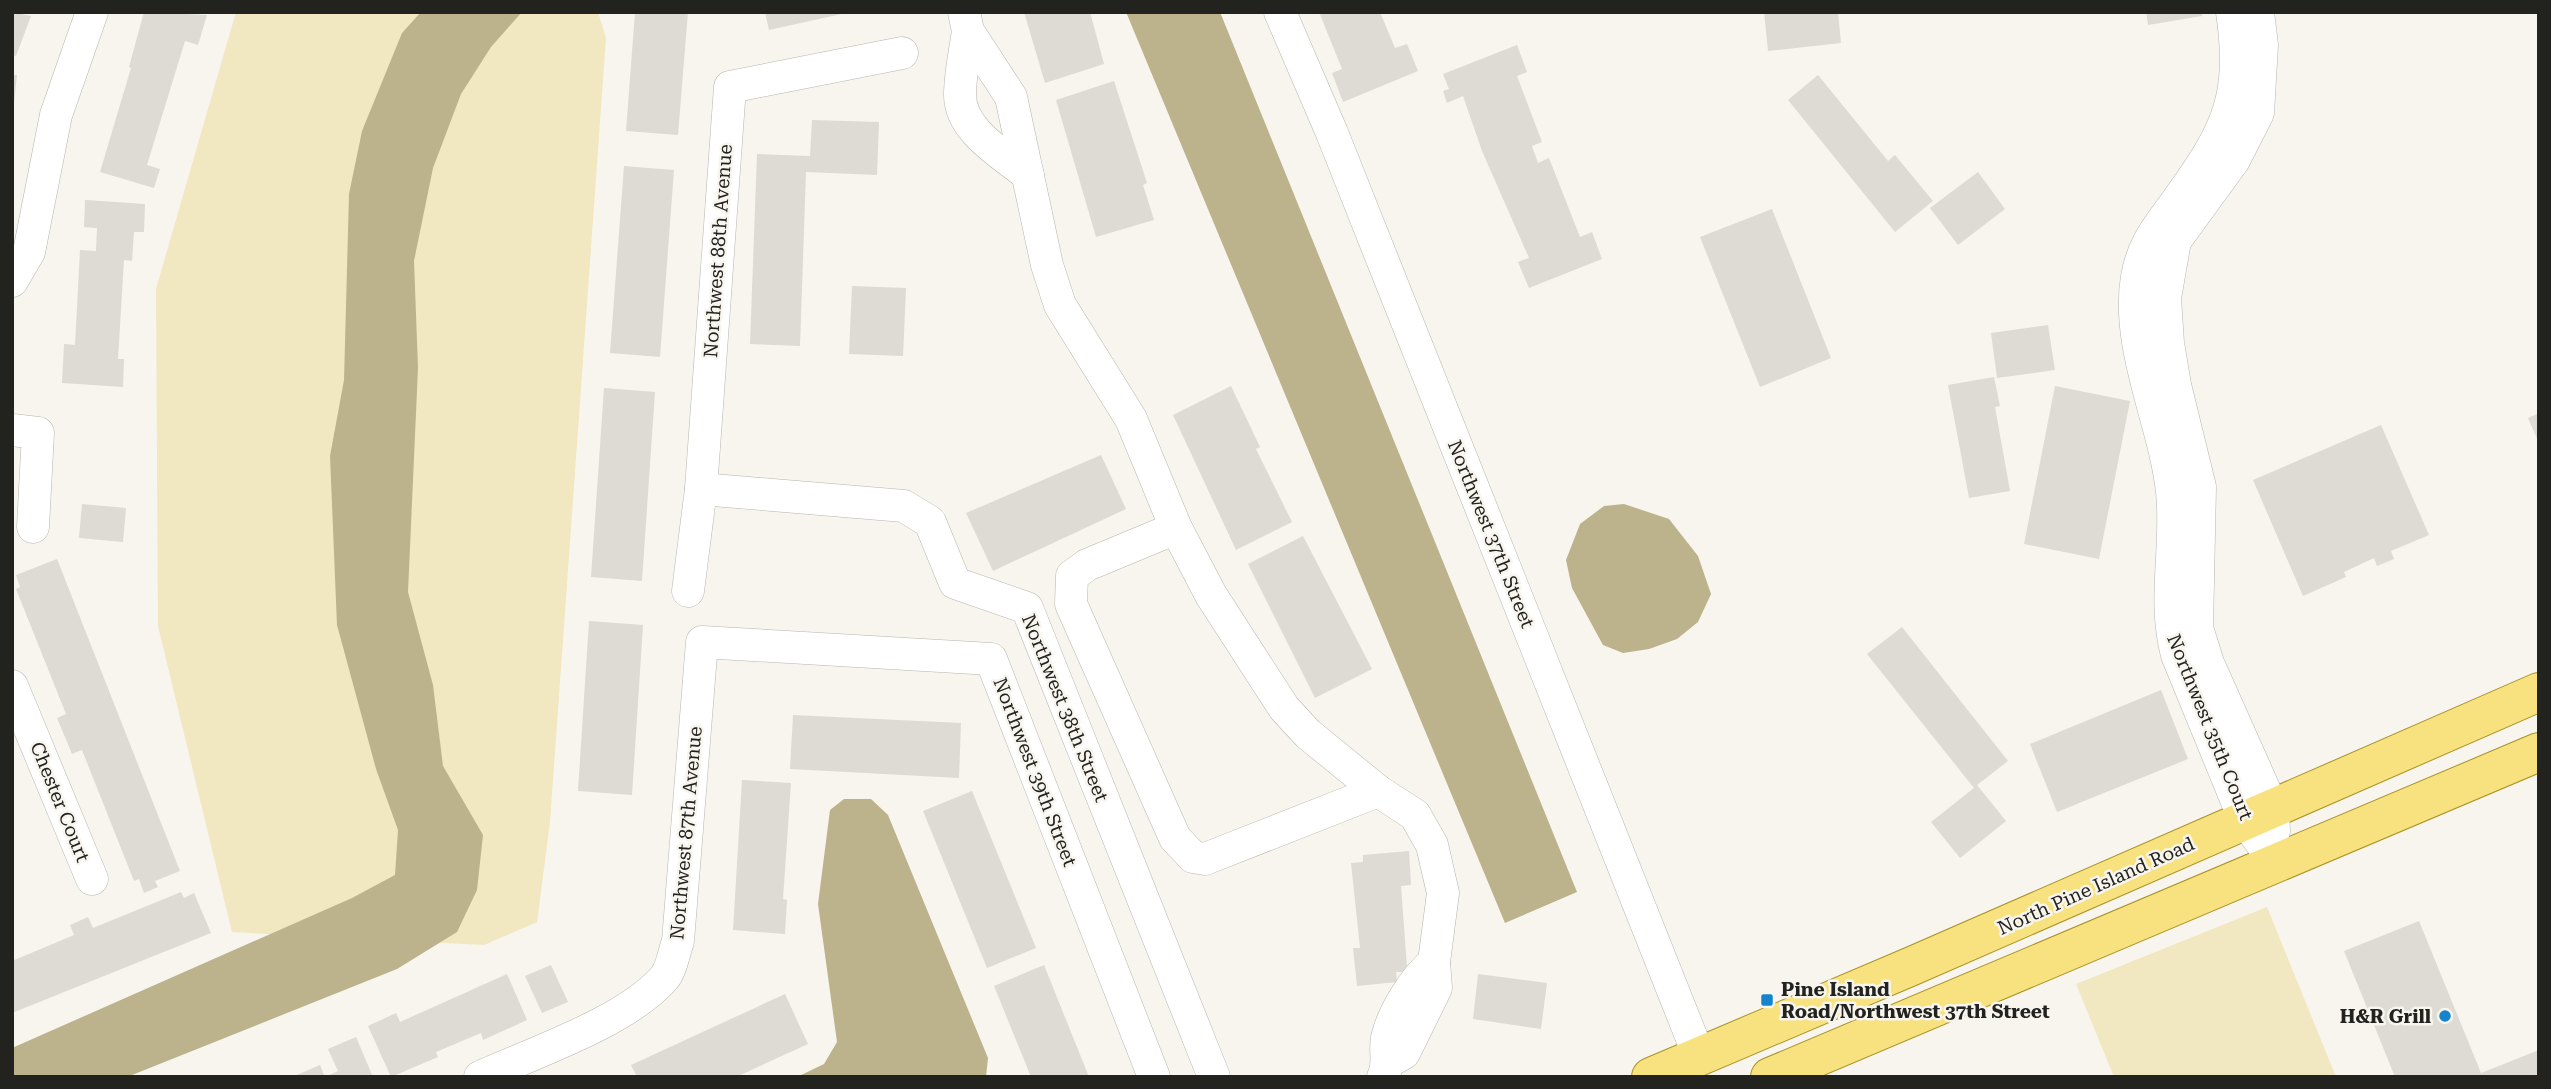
<svg xmlns="http://www.w3.org/2000/svg" width="2551" height="1089" font-family="'Roboto Serif',serif">
<style>
.green{fill:#f1e7c1}
.water{fill:#bcb28b}
.building{fill:#dddbd4}
.lines{fill:none;stroke-linecap:round;stroke-linejoin:round}
.minor-casing{stroke:#b7b5ae;stroke-width:33}
.major-casing{stroke:#a99226;stroke-width:40}
.minor{stroke:#fff;stroke-width:32}
.major{stroke:#f7e27f;stroke-width:38}
.poi-dot{fill:#1683cd;stroke:#f7f5ee;stroke-width:2.5}
.labels{text-anchor:middle;dominant-baseline:central;stroke-width:5;stroke-linejoin:round;paint-order:stroke}
.street-label{font-size:19px;fill:#22221f;stroke:#f7f5ee}
.poi-label{font-size:19px;font-weight:bold;fill:#22221f;stroke:#f7f5ee;text-anchor:start}
</style>
<rect width="100%" height="100%" fill="#f7f5ee"/>
<g class="green">
<polygon points="236,12 598,12 606,38 550,822 537,922 484,945 232,932 158,626 156,289"/>
<polygon points="2267,907 2336,1077 2114,1077 2076,984"/>
</g>
<g class="water">
<polygon points="421,12 522,12 491,47 461,94 433,168 414,261 418,368 408,592 433,685 443,766 483,835 477,890 457,932 397,969 127,1077 12,1077 12,1048 352,898 395,875 398,830 376,769 337,625 330,456 344,380 349,194 362,131 402,33"/>
<polygon points="1126,12 1220,12 1577,892 1505,923"/>
<polygon points="1624,504 1669,519 1698,556 1711,594 1698,622 1677,639 1649,649 1623,653 1603,645 1572,588 1566,560 1580,524 1604,506"/>
<polygon points="844,799 871,799 888,815 988,1058 986,1077 797,1077 824,1064 837,1042 818,904 830,810"/>
</g>
<g class="building">
<polygon points="12,12 31,16 16,56 12,55"/>
<polygon points="144,12 207,15 198,45 185,41 147,165 160,169 154,188 100,172 131,68 129,67"/>
<polygon points="635,12 688,12 678,135 626,131"/>
<polygon points="765,12 846,12 846,13 769,30"/>
<polygon points="1024,12 1090,12 1104,64 1045,83"/>
<polygon points="1319,12 1380,12 1395,48 1407,44 1418,71 1343,102 1332,73 1342,69"/>
<polygon points="1764,12 1838,12 1841,43 1768,51"/>
<polygon points="2146,12 2202,12 2202,16 2148,25"/>
<polygon points="1517,45 1527,72 1517,76 1542,142 1532,146 1538,163 1549,158 1580,237 1592,232 1602,259 1529,288 1518,262 1529,258 1482,151 1463,96 1447,103 1443,91 1449,89 1443,74"/>
<polygon points="12,75 17,75 14,103 12,103"/>
<polygon points="1818,75 1888,161 1895,155 1933,201 1895,232 1788,100"/>
<polygon points="1114,81 1147,183 1143,185 1154,220 1096,237 1056,100"/>
<polygon points="812,120 879,122 877,175 806,172 800,346 750,344 757,154 810,156"/>
<polygon points="624,166 674,170 660,357 610,353"/>
<polygon points="1978,172 2005,209 1958,245 1930,208"/>
<polygon points="85,200 145,204 144,232 134,232 132,261 124,260 118,359 124,359 123,387 62,383 64,344 75,345 80,250 96,251 97,228 84,227"/>
<polygon points="1772,209 1831,358 1760,387 1700,237"/>
<polygon points="852,286 906,288 903,356 849,354"/>
<polygon points="2048,325 2055,370 1997,378 1991,333"/>
<polygon points="1994,377 2000,406 1995,407 2010,491 1969,498 1948,385"/>
<polygon points="1231,386 1260,447 1256,449 1292,522 1236,550 1173,415"/>
<polygon points="2055,386 2130,401 2099,559 2024,544"/>
<polygon points="604,388 655,392 642,581 591,577"/>
<polygon points="2539,413 2539,443 2528,418"/>
<polygon points="2381,425 2429,535 2391,551 2394,559 2377,566 2374,558 2344,572 2346,577 2303,596 2253,480"/>
<polygon points="1101,455 1126,509 993,571 966,513"/>
<polygon points="82,504 126,508 123,542 79,538"/>
<polygon points="1303,536 1372,669 1315,698 1248,564"/>
<polygon points="57,559 180,871 155,881 158,887 144,893 139,879 134,881 82,750 72,754 57,718 66,714 16,589 20,587 16,575"/>
<polygon points="589,621 643,625 632,795 578,791"/>
<polygon points="1902,627 2008,761 1977,785 2006,821 1960,858 1931,822 1974,788 1867,654"/>
<polygon points="2161,690 2188,759 2057,812 2030,744"/>
<polygon points="793,715 961,723 959,778 790,769"/>
<polygon points="742,780 791,783 783,899 787,900 785,934 733,930"/>
<polygon points="972,791 1036,948 987,968 923,811"/>
<polygon points="1409,851 1411,885 1401,886 1407,967 1404,972 1396,972 1397,982 1357,986 1353,948 1360,948 1351,863 1363,862 1363,855"/>
<polygon points="181,892 184,898 194,893 211,933 12,1013 12,961 74,935 70,925 88,917 93,928"/>
<polygon points="2419,921 2481,1073 2539,1050 2539,1077 2395,1077 2344,951"/>
<polygon points="551,965 568,1002 542,1013 525,976"/>
<polygon points="1044,965 1089,1077 1031,1077 994,986"/>
<polygon points="507,974 527,1020 483,1040 481,1033 436,1052 438,1057 391,1077 368,1026 396,1013 400,1022"/>
<polygon points="1478,974 1547,983 1541,1029 1473,1019"/>
<polygon points="785,994 808,1044 736,1077 637,1077 631,1065"/>
<polygon points="356,1037 373,1077 292,1077 320,1065 325,1077 338,1071 328,1049"/>
</g>
<g class="lines">
<g class="minor-casing">
<g id="minor">
<polyline points="964,12 968,31 1011,97 1047,265 1060,305 1131,419 1176,528 1211,595 1284,708 1308,734 1378,791 1415,815 1432,845 1443,893 1434,962 1436,988 1404,1053 1388,1062"/>
<polyline points="1280,12 1332,133 1699,1056"/>
<path d="M2232 12C2244 94 2229 129 2181 195 2161 224 2143 241 2137 277 2125 347 2165 424 2172 492 2178 549 2162 598 2177 655L2245 821 2276 863"/>
<polyline points="2258,12 2262,45 2258,113 2234,160 2175,241 2165,298 2168,343 2175,385 2200,487 2197,628 2208,663 2273,809 2274,831"/>
<path d="M968 31C965 52 960 74 960 95 960 131 1004 155 1028 175"/>
<polyline points="12,281 29,252 56,115 92,12"/>
<polyline points="12,430 38,433 33,527"/>
<polyline points="701,489 904,506 930,522 955,583 1027,608 1214,1077"/>
<polyline points="1176,528 1087,565 1072,576 1071,604 1175,838 1193,857 1205,859 1378,791"/>
<polyline points="688,591 701,489 730,87 902,53"/>
<polyline points="12,686 92,879"/>
<path d="M480 1077C533 1053 628 1021 665 977 672 968 674 952 678 941L702 642 991 659 1154 1077"/>
<path d="M1383 1077C1390 1063 1384 1052 1387 1038 1393 1012 1414 979 1434 962"/>
</g>
</g>
<g class="major-casing">
<g id="major">
<polyline points="1651,1077 1912,966 2539,692"/>
<polyline points="1770,1077 2539,752"/>
</g>
</g>
<use href="#minor" class="minor"/>
<use href="#major" class="major"/>
</g>
<g class="poi-dot">
<rect x="1760" y="993" width="14" height="14" rx="3.5"/>
<circle cx="2445" cy="1016" r="7"/>
</g>
<g class="labels">
<g class="street-label">
<text transform="translate(718 251) rotate(-86)">Northwest 88th Avenue</text>
<text transform="translate(1491 534) rotate(68)">Northwest 37th Street</text>
<text transform="translate(1065 708) rotate(68)">Northwest 38th Street</text>
<text transform="translate(2210 727) rotate(68)">Northwest 35th Court</text>
<text transform="translate(1035 772) rotate(69)">Northwest 39th Street</text>
<text transform="translate(60 802) rotate(68)">Chester Court</text>
<text transform="translate(686 833) rotate(-85)">Northwest 87th Avenue</text>
<text transform="translate(2096 886) rotate(-24)">North Pine Island Road</text>
</g>
<g class="poi-label">
<text x="1781" y="989">Pine Island<tspan x="1781" dy="22">Road/Northwest 37th Street</tspan></text>
<text x="2431" y="1016" text-anchor="end">H&amp;R Grill</text>
</g>
</g>
<rect width="2551" height="1089" fill="none" stroke="#22221f" stroke-width="28"/>
</svg>
